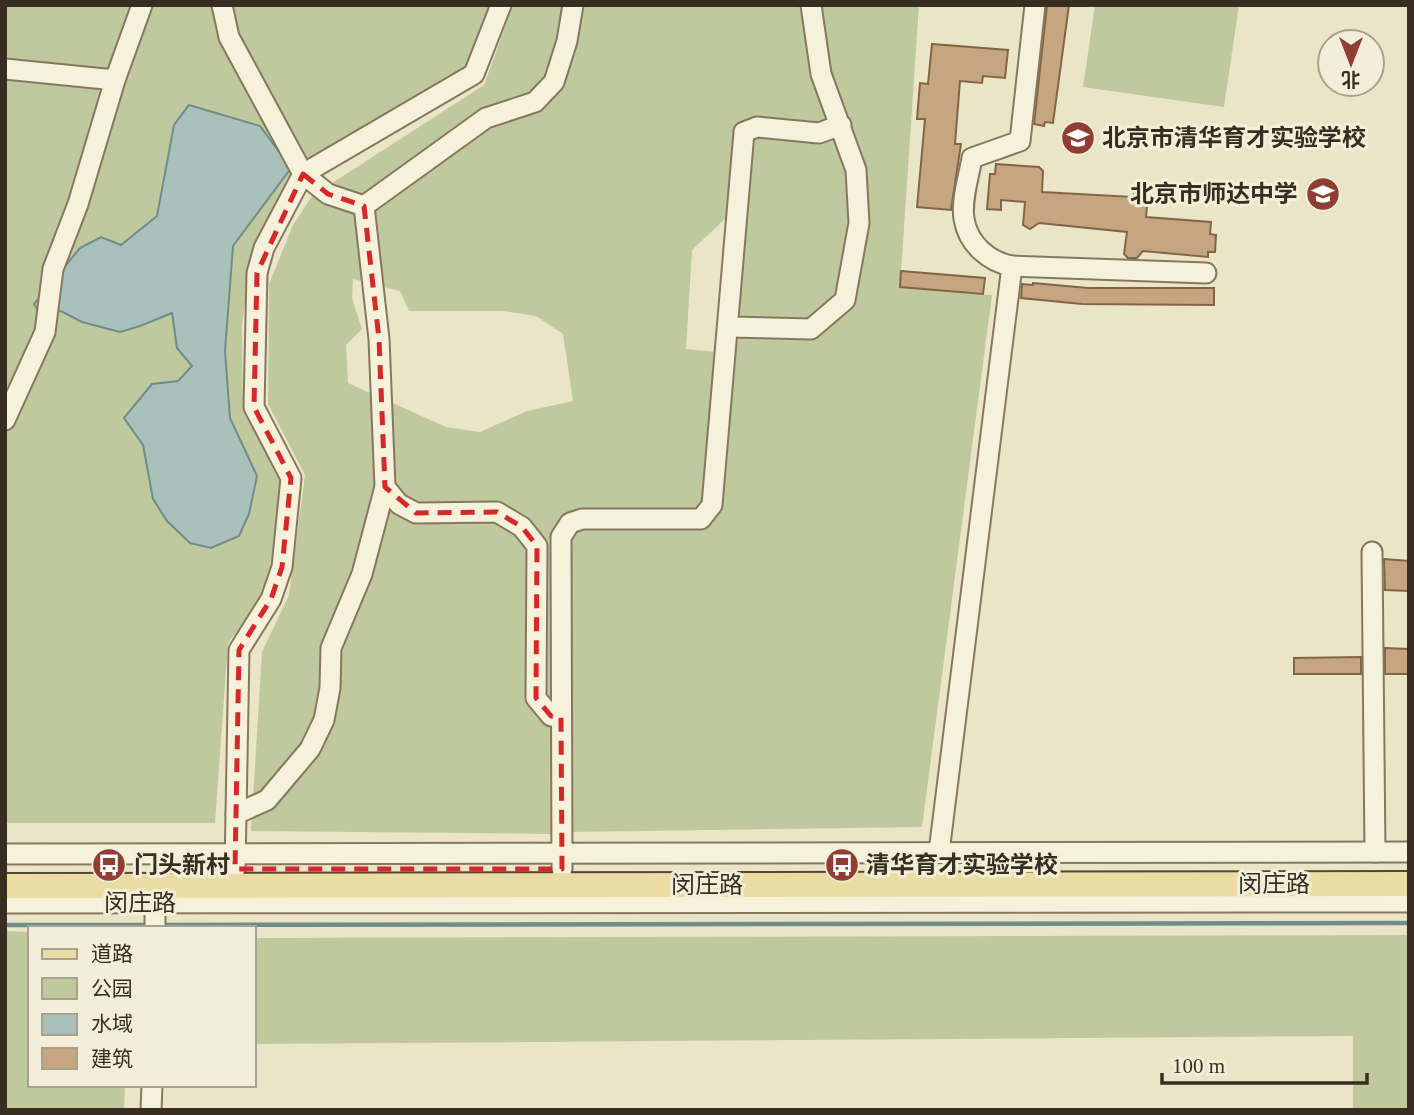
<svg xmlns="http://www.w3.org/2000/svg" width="1414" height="1115" font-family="'Times New Roman','Noto Sans SC',serif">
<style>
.green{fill:#bfc99d;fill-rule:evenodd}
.water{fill:#a9c0bb;stroke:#708d89;stroke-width:2}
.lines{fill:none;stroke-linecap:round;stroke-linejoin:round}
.stream{stroke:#708d89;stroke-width:4.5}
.building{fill:#c6a581;stroke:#836546;stroke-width:2}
.minor-casing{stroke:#86785e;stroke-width:23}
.major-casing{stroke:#544632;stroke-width:28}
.minor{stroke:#f6f1db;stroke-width:19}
.major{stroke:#ebdca4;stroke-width:24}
.marked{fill:none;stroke:#d62828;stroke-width:5;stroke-dasharray:14 9;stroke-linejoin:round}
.labels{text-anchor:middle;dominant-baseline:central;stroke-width:6;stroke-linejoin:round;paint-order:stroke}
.poi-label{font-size:24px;font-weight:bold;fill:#372e21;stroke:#f3eed7;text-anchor:start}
.street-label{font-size:24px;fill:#372e21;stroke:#f3eed7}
</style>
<rect width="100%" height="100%" fill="#ebe5c8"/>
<g class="green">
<polygon points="5,5 492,5 473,58 457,74 293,171 253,250 242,324 243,409 282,480 270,567 255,609 228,643 215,823 5,823"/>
<path d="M513 5H919L900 287 992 295 922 827 568 832 551 535 552 834 251 831 262 652 289 595 305 475 268 404 269 284 293 225 312 196 484 85ZM727 217 717 352 686 349 692 250ZM353 279 400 291 409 311H503L536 316 563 334 573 401 527 411 480 432 446 427 348 383 346 345 362 329 352 298Z"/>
<polygon points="1095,5 1239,5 1224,107 1083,87"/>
<polygon points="5,931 30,932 30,1085 125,1085 124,1110 5,1110"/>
<polygon points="1409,935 1409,1110 1353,1110 1353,1036 254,1044 254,938"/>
</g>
<polygon class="water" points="189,105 260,126 291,168 233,246 225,351 230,418 257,476 249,514 239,536 211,548 190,543 167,521 153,499 143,445 124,418 152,384 178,381 192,366 177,348 172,313 140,326 120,332 82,322 61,311 41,316 34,304 80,248 101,237 121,245 157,216 174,125"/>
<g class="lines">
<g class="stream">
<polyline points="5,925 151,925"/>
<polyline points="160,925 1409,923"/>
</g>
</g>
<g class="building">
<polygon points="1047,5 1069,5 1053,123 1045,122 1044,126 1034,124"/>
<polygon points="932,44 1008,50 1005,78 983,76 982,83 960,81 955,144 961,144 951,210 917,207 925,119 917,119 920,83 928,84"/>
<polygon points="996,164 1039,167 1043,171 1042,192 1133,197 1135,192 1142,193 1148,196 1146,217 1211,222 1210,234 1216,235 1215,252 1208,252 1208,257 1143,251 1137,258 1128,258 1124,254 1127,232 1039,223 1030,229 1023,225 1025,202 1001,200 1001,210 987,209 990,174 995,174"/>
<polygon points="901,271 985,278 983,294 900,287"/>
<polygon points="1033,283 1088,288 1214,288 1214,305 1082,304 1021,298 1022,284 1033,285"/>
<polygon points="1384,559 1409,561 1409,591 1385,590"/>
<polygon points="1385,648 1409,649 1409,674 1385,674"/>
<polygon points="1361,657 1361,674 1294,674 1294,658"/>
</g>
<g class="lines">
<g class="minor-casing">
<g id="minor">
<polyline points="222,5 229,37 303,174 328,194 364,206 486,118 535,102 554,82 567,41 573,5"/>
<polyline points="5,69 115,80 142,5"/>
<polyline points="364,206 379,339 385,487 399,504 416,513 497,512 522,527 537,546 536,698 551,716 561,717"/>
<polyline points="1012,266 1206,273"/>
<polyline points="728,327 811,329 845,300 859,223 856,170 821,74 811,5"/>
<polyline points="5,420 45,332 53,269 78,204 115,80"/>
<polyline points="1372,552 1375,852"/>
<polyline points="236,814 267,800 310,749 324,720 330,688 331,648 362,574 385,487"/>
<path d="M939 852 1012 266C989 262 968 244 964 219 961 200 969 176 972 158L1020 141 1035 5"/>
<polyline points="5,854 1409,852"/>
<polyline points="562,869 561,537 570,523 582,519 701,519 712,505 744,132 757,127 819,133 841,125"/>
<polyline points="189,879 235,869 239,650 271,599 282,567 291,478 254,407 257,273 264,248 303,174 474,74 501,5"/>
<polyline points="5,903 1409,902"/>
<polyline points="155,928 155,892"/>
<polyline points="151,1110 152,1085"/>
</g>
</g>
<g class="major-casing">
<polyline id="major" points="5,886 1409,884"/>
</g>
<use href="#minor" class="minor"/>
<use href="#major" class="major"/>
</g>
<path class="marked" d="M303 174 328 194 364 206 379 339 385 487 416 513 497 512 522 527 537 546 536 698 551 716 561 717 562 869H235L239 650 271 599 282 567 291 478 254 407 257 273Z"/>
<defs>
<g id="school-disc" transform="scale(1.75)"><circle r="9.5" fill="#903d33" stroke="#f3eed7"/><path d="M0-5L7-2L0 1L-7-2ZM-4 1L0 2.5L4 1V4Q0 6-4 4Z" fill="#fff"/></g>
<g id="bus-disc" transform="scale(1.75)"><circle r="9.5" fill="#903d33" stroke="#f3eed7"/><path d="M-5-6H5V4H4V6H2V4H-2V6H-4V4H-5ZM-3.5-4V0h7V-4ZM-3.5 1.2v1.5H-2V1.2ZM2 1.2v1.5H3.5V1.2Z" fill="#fff"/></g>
</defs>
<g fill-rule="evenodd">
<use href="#school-disc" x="1078" y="138"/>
<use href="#school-disc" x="1323" y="194"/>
<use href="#bus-disc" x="109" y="865"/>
<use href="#bus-disc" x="842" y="865"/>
</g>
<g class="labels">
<g class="poi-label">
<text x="1102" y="138">北京市清华育才实验学校</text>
<text x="1298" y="194" text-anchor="end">北京市师达中学</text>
<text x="134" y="865">门头新村</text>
<text x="866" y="865">清华育才实验学校</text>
</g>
<g class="street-label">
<text x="1274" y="884">闵庄路</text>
<text x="707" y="885">闵庄路</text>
<text x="140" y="903">闵庄路</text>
</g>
</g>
<rect width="1414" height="1115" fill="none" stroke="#372e21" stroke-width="14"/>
<rect x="28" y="926" width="228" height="161" fill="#f3eed7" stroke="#a8a18e" stroke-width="2"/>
<rect x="42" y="949" width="35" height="10" fill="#ebdca4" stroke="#a8a18e" stroke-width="2"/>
<text x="91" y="961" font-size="21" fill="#372e21">道路</text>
<rect x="42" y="978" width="35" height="21" fill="#bfc99d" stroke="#a8a18e" stroke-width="2"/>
<text x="91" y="996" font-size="21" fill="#372e21">公园</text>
<rect x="42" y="1014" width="35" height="21" fill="#a9c0bb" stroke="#a8a18e" stroke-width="2"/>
<text x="91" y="1031" font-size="21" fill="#372e21">水域</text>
<rect x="42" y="1048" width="35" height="21" fill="#c6a581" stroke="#a8a18e" stroke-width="2"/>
<text x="91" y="1066" font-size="21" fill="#372e21">建筑</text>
<g transform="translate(1351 63) rotate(180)"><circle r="33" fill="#f3eed7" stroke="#a8a18e" stroke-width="2"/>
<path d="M0-5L12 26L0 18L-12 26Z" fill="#903d33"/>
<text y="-10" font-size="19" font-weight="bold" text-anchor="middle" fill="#372e21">北</text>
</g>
<path d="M1162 1073v10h205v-10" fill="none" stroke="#372e21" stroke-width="3.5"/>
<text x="1172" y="1073" font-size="21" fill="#372e21" stroke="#f3eed7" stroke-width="5" paint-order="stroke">100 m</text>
</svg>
